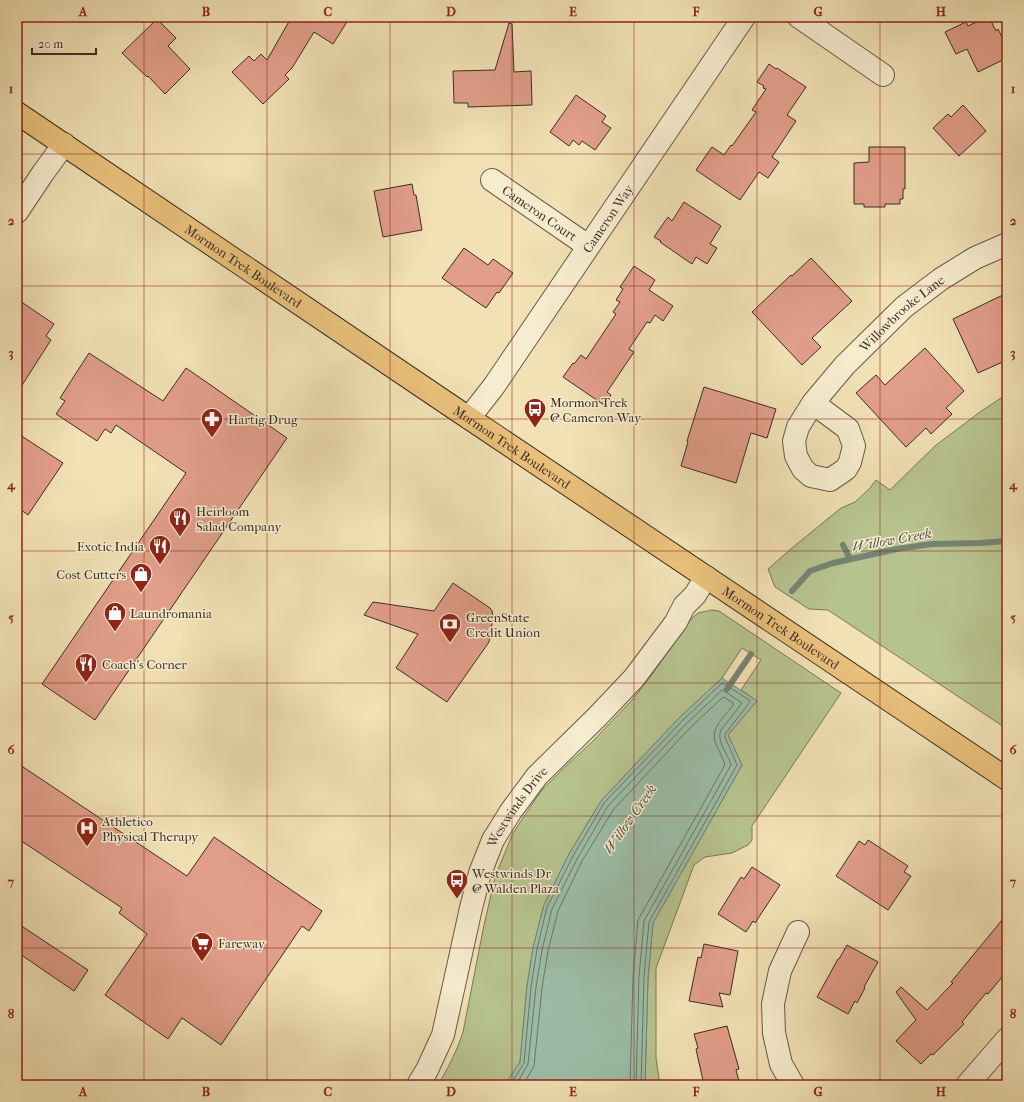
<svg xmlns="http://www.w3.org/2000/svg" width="1024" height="1102" font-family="'IM FELL French Canon',serif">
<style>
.green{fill:#b7c38f;stroke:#78785a}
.water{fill:#9cbea8;stroke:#758474}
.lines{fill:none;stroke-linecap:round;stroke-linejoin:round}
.shore{stroke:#6b7666;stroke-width:1}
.stream{stroke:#758474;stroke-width:6}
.building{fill:#e19e8b;stroke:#3a2d25}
.minor-casing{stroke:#685a49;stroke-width:24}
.major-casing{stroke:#3a2d25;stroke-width:24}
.minor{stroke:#f6ecce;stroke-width:22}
.major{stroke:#e8c07a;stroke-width:22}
.grid{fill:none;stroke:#8f2418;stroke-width:1;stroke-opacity:0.55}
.labels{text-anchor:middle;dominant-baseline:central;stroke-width:3;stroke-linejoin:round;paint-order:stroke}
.street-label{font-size:13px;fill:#3a2d25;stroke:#f6ecce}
.poi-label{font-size:13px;fill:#3a2d25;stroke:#f6ecce;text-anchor:start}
.water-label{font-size:14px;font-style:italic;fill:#525146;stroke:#f6ecce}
.neatline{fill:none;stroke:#8f2418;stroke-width:1.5}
.grid-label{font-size:13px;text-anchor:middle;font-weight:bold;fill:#8f2418}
</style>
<rect width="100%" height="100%" fill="#f1e1b4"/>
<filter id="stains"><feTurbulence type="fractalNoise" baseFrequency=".005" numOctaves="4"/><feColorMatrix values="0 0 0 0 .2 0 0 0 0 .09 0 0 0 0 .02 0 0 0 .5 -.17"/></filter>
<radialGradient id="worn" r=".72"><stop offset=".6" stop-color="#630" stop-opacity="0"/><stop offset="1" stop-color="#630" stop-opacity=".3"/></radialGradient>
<g class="green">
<polygon points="1007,394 1007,729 828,610 809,609 775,587 768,569 792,548 841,508 855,502 870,488 876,480 890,490 935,446 980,412"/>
<path d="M712 610 719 611 841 693 752 826V840L748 845 732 853 705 857 694 865 656 968V1058L660 1085H645L648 978 653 923 742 765 728 735 757 701 741 690 761 660 742 648 722 678 679 718 601 801 569 854 544 905 533 948 527 986 520 1062 505 1085H438C448 1068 457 1051 463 1032L484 925 495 877 513 833 541 791 566 766 592 742 632 700 651 676 692 618 698 613Z"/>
</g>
<polygon class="water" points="722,678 757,701 728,735 742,765 653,923 648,978 645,1085 505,1085 520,1062 527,986 533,948 544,905 569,854 601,801 679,718"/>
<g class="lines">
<g class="shore">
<polyline points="510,1085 524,1063 531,987 537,949 547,907 573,856 604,803 682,721 721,684 723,683 749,700 750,702 725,734 725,737 737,765 649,922 644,977 641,1085"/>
<path d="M516 1085 528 1064 536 987 542 950 552 909 577 859 608 806 685 725 722 690H723L742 703 721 730C716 741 728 754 731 765L644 921 639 977 636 1085"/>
<path d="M523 1085 534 1066 542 988 548 951 558 911 582 861 613 810 689 729 722 698 724 697 733 703V705C725 717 709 728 716 744 719 751 723 758 725 765L638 920 633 977 630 1085"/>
</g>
<g class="stream">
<polyline points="843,545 850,559"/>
<polyline points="792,591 810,571 833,563 897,549 932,544 981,543 1007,541"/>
<polyline points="727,689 751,654"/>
</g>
</g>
<g class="building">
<polygon points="288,17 350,17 333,44 314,32 292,68 285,75 289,79 263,104 232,72 249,56 254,61 261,54 267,60 291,18"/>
<polygon points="987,17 989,17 996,31 998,29 1007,47 1007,58 978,72 967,49 956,54 945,32 966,22 968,26"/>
<polygon points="157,19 176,38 168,46 190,69 165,94 148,76 147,77 122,53"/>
<polygon points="509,23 512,24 514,72 531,71 532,105 468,107 468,103 454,103 453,71 495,70"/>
<polygon points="769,64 776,69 777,68 806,87 787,115 796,121 772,157 779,162 768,178 759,172 740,200 696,170 712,147 724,155 731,145 732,146 756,112 752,110 766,89 763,88 764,86 757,82"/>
<polygon points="576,95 606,116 602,122 611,128 595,150 582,141 579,145 573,140 569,146 550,132"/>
<polygon points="963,105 986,131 959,156 933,128 948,114 951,117"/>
<polygon points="869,147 905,147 905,189 903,189 903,199 900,199 900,204 885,204 885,207 864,207 864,204 854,204 854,163 869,162"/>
<polygon points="412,184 414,195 416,195 422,230 383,237 374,191"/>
<polygon points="684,202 721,226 710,244 717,248 707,264 696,257 692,264 660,242 661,241 654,237 668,217 672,221"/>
<polygon points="464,248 488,265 493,259 513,273 499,293 497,292 486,308 442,278"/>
<polygon points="811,258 852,301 812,338 821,347 802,365 752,312 791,275 792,276"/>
<polygon points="634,266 655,280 649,290 673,306 663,321 655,315 650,323 647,322 629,349 634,352 607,392 611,395 604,405 563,377 573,363 574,364 581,355 586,359 616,314 613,312 620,302 616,300 623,289 620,287"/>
<polygon points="1007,293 1007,360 978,373 953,319"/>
<polygon points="17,299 54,324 46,336 51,340 17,393"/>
<polygon points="925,348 964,391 946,408 952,414 931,434 926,428 906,447 856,393 876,375 885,385"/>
<polygon points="89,353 163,401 186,368 287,438 95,720 42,684 186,473 116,425 111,433 105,429 97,441 56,414 65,401 60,398"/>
<polygon points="704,387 776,409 767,438 751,433 736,483 681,466 688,442 687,441"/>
<polygon points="17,433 63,463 28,515 17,507"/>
<polygon points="453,583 490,608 492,611 493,617 489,642 447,702 396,668 418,634 364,615 373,602 434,611"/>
<polygon points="17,763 187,876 214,837 322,911 309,931 302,926 221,1045 182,1018 168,1039 105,995 147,934 119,913 122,908 17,838"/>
<polygon points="868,840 908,866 904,872 911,876 888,910 836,876 859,841 865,845"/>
<polygon points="752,867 780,885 755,923 753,921 746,932 718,914 741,877 744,879"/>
<polygon points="1007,914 1007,971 988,994 986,993 962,1022 964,1024 933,1055 931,1054 921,1064 896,1041 916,1020 896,992 901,987 927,1010 953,983 951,982"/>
<polygon points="17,923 88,970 74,991 17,952"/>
<polygon points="704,944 738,951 730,995 719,993 723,1007 689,1001 698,957 701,958"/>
<polygon points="847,945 878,962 864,987 865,988 857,1003 855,1001 848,1014 817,997 838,959 839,959"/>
<polygon points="727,1026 739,1069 736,1070 740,1085 704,1085 696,1049 698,1048 694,1034"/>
</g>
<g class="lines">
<g class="minor-casing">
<g id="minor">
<polyline points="799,17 883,75"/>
<path id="s1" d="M492 180 588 246"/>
<polyline points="17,212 43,173 64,144"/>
<path id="s2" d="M813 403 848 429 854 446 850 462 846 469 830 480 811 476 803 469 796 456 794 441 798 427 813 403 845 365 904 307 941 279 975 258 1007 244"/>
<path id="s3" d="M469 418 494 386 744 17"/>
<path id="s4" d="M418 1085 427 1070 443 1035 471 908 480 873 493 840 511 811 537 776 597 717 634 678 676 622 684 606 695 595 706 577"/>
<polyline points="793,1085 781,1064 774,1033 773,1004 780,971 798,932"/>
<polyline points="967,1085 1007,1039"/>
</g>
</g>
<g class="major-casing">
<g id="major">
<path id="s5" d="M17 113 448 404 1007 779"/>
</g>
</g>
<use href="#minor" class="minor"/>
<use href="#major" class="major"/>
</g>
<path class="grid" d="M144 17V1085M267 17V1085M390 17V1085M512 17V1085M634 17V1085M757 17V1085M880 17V1085M17 154H1007M17 286H1007M17 419H1007M17 551H1007M17 683H1007M17 816H1007M17 948H1007"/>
<defs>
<g id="bus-pin" transform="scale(1.15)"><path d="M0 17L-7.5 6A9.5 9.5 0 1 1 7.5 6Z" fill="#8f2418" stroke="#f6ecce"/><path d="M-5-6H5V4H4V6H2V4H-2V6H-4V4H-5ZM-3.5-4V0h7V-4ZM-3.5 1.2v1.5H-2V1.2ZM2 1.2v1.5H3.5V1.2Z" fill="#fff"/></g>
<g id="pharmacy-pin" transform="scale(1.15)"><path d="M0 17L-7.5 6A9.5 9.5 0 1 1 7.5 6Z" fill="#8f2418" stroke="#f6ecce"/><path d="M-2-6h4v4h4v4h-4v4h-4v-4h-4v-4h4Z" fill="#fff"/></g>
<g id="restaurant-pin" transform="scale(1.15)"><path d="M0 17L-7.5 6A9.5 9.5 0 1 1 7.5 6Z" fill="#8f2418" stroke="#f6ecce"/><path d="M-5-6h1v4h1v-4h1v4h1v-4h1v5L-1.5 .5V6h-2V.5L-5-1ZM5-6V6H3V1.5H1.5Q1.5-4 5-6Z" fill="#fff"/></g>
<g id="shop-pin" transform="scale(1.15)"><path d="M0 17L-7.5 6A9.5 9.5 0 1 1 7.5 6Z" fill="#8f2418" stroke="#f6ecce"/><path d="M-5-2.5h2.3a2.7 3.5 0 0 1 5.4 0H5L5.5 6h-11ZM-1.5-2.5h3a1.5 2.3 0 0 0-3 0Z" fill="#fff"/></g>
<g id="bank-pin" transform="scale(1.15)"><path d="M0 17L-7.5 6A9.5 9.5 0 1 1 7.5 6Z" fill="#8f2418" stroke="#f6ecce"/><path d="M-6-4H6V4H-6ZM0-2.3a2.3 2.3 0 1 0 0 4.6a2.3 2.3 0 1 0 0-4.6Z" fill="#fff"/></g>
<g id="hospital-pin" transform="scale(1.15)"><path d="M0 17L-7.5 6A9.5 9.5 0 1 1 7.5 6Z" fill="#8f2418" stroke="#f6ecce"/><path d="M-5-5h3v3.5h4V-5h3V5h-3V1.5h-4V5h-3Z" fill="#fff"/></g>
<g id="supermarket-pin" transform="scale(1.15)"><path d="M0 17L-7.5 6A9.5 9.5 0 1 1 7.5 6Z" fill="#8f2418" stroke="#f6ecce"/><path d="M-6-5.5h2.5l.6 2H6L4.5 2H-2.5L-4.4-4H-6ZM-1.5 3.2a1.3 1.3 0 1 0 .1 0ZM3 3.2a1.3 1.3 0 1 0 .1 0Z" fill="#fff"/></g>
</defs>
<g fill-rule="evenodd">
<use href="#bus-pin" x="535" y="409"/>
<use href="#pharmacy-pin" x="212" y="419"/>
<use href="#restaurant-pin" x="180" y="518"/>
<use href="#restaurant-pin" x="160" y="546"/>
<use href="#shop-pin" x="141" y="574"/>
<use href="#shop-pin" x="115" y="613"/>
<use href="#bank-pin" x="450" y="624"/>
<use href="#restaurant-pin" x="86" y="664"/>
<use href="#hospital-pin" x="87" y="828"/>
<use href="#bus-pin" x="457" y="880"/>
<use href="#supermarket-pin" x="202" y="943"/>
</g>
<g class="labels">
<g class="street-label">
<text stroke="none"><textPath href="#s1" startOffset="58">Cameron Court</textPath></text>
<text stroke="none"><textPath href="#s3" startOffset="243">Cameron Way</textPath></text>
<text stroke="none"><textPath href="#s5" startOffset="273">Mormon Trek Boulevard</textPath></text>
<text stroke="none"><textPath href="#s2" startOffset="335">Willowbrooke Lane</textPath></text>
<text stroke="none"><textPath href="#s5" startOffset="597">Mormon Trek Boulevard</textPath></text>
<text stroke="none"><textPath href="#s5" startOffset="921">Mormon Trek Boulevard</textPath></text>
<text stroke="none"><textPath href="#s4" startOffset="299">Westwinds Drive</textPath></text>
</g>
<g class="poi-label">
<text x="550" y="402">Mormon Trek<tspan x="550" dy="15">@ Cameron Way</tspan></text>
<text x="228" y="419">Hartig Drug</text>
<text x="196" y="511">Heirloom<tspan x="196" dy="15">Salad Company</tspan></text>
<text x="144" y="546" text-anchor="end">Exotic India</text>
<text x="126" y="574" text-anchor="end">Cost Cutters</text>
<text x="130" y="613">Laundromania</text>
<text x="466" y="617">GreenState<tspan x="466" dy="15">Credit Union</tspan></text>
<text x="102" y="664">Coach's Corner</text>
<text x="102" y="821">Athletico<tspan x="102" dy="15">Physical Therapy</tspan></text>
<text x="472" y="873">Westwinds Dr<tspan x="472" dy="15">@ Walden Plaza</tspan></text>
<text x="218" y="943">Fareway</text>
</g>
<g class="water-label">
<text transform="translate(892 540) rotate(-10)">Willow Creek</text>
<text transform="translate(630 819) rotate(-55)">Willow Creek</text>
</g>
</g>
<rect width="1024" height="1102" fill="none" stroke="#f1e1b4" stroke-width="44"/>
<path d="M32 48v6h64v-6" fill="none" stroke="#3a2d25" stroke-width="2"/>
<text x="38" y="48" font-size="12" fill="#3a2d25" stroke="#f6ecce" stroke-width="3" paint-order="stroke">20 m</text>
<rect x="22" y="22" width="980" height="1058" class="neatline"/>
<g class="grid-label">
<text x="83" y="16">A</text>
<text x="206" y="16">B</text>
<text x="328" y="16">C</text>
<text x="451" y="16">D</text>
<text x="573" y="16">E</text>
<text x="696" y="16">F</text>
<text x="818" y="16">G</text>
<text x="941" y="16">H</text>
<text x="11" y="93">1</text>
<text x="1013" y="93">1</text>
<text x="11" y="225">2</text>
<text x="1013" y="225">2</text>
<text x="11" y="357">3</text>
<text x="1013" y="357">3</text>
<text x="11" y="489">4</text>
<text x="1013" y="489">4</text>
<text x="11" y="622">5</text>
<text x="1013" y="622">5</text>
<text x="11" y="754">6</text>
<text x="1013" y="754">6</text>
<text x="11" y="886">7</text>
<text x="1013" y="886">7</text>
<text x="11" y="1018">8</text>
<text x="1013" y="1018">8</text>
<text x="83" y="1096">A</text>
<text x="206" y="1096">B</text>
<text x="328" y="1096">C</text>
<text x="451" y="1096">D</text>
<text x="573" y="1096">E</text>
<text x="696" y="1096">F</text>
<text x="818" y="1096">G</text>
<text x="941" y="1096">H</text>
</g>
<rect width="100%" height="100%" filter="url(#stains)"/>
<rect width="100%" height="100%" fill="url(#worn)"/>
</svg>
